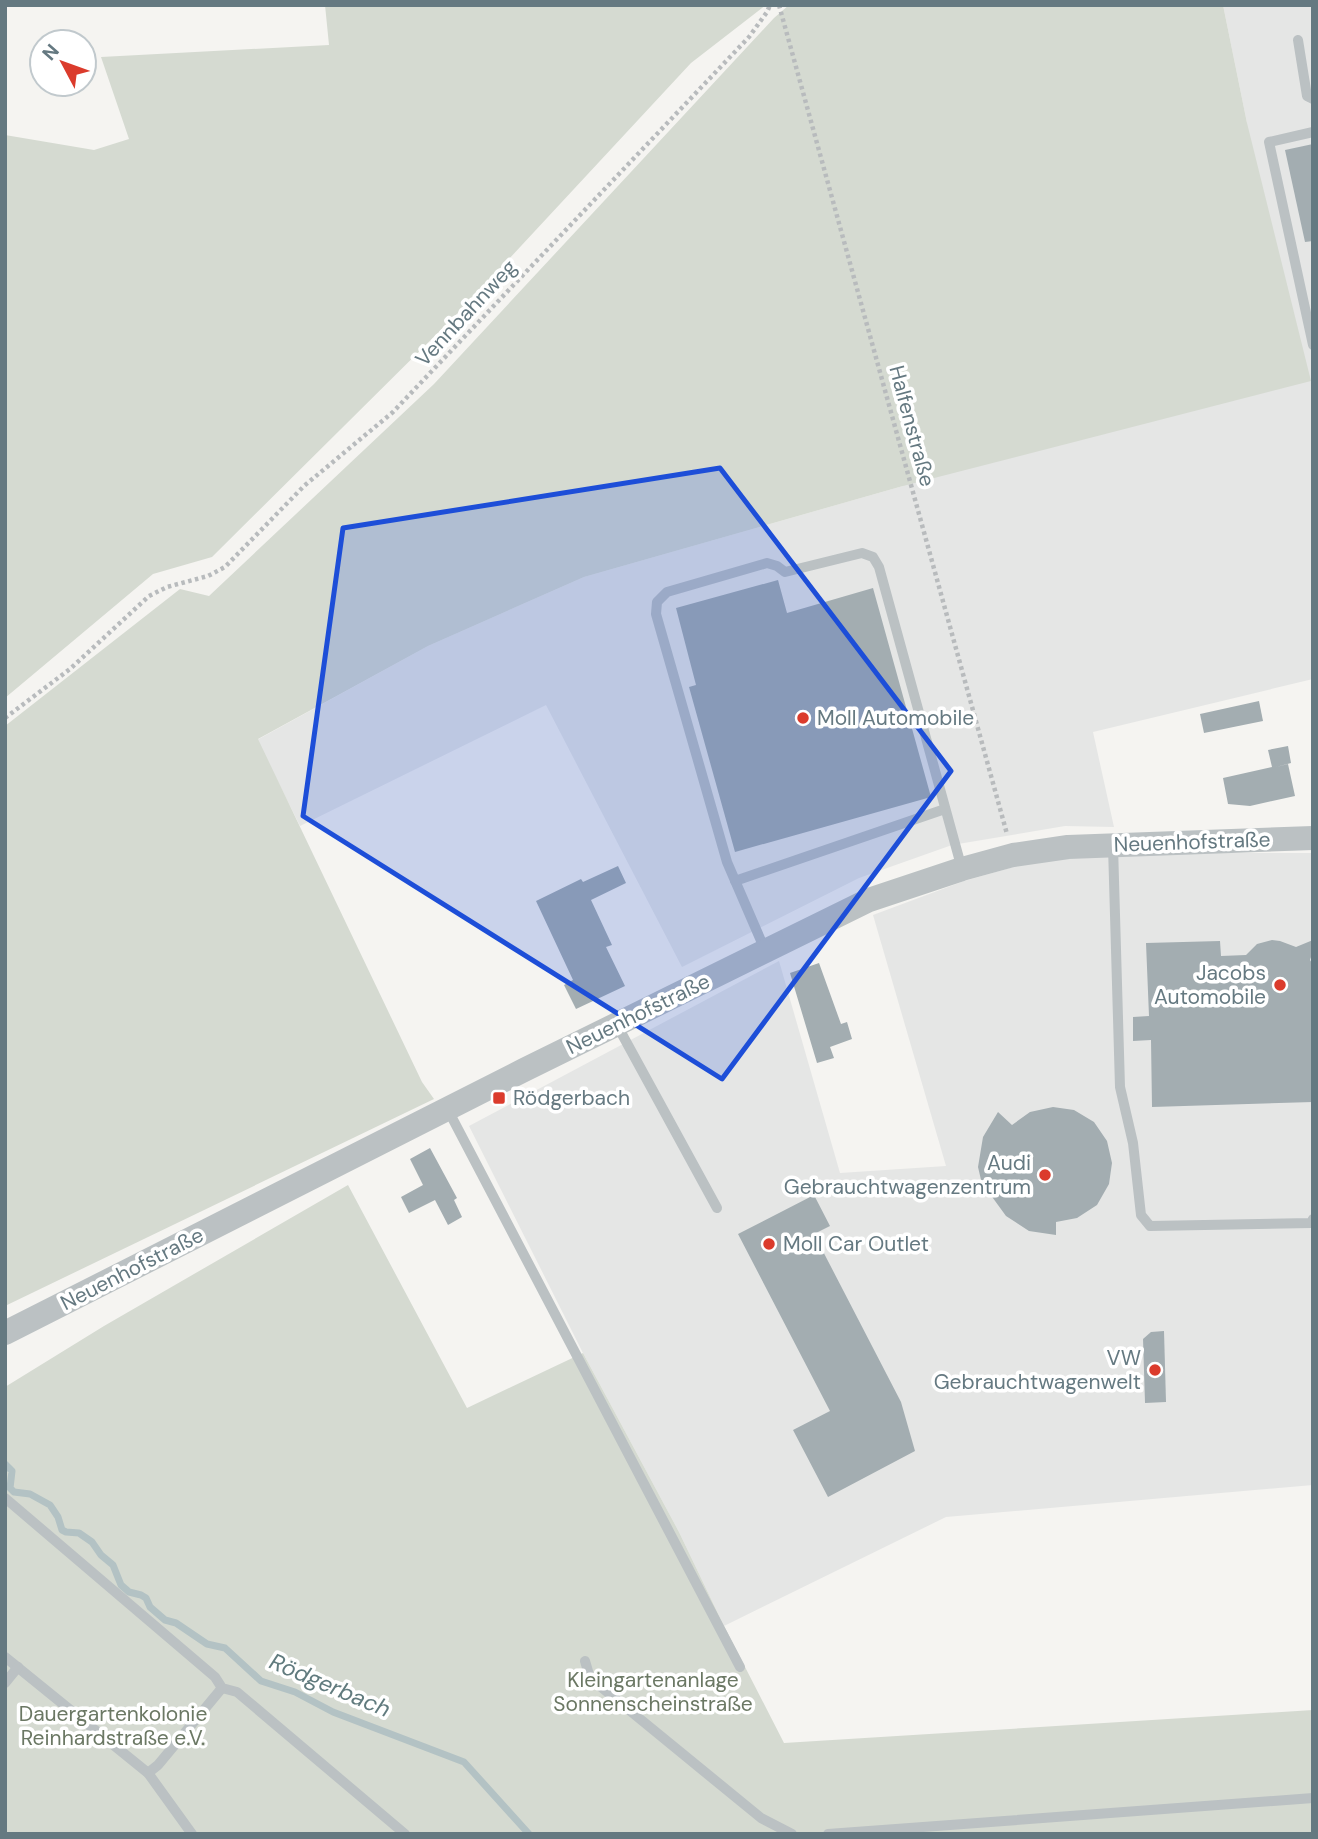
<svg xmlns="http://www.w3.org/2000/svg" width="1318" height="1839" font-family="'DM Sans',sans-serif">
<style>
.built{fill:#e5e6e5}
.green{fill:#d5dad1}
.lines{fill:none;stroke-linecap:round;stroke-linejoin:round}
.stream{stroke:#b3c2c4;stroke-width:7}
.building{fill:#a3adb1}
.path{stroke:#b8bbbd;stroke-width:4.5;stroke-dasharray:3.5 3.5;stroke-linecap:butt}
.service{stroke:#bbc1c3;stroke-width:10}
.tertiary{stroke:#bbc1c3;stroke-width:24}
.marked{fill:#1d4ed8;fill-opacity:0.2;stroke:#1d4ed8;stroke-width:5;stroke-linejoin:round}
.poi-dot{fill:#db3b2c;stroke:#fff;stroke-width:2.5}
.labels{text-anchor:middle;dominant-baseline:central;stroke-width:7;stroke-linejoin:round;paint-order:stroke}
.street-label{font-size:21px;fill:#657981;stroke:#fff}
.poi-label{font-size:21px;fill:#657981;stroke:#fff;text-anchor:start}
.park-label{font-size:21px;fill:#6b7864;stroke:#fff}
.water-label{font-size:23px;font-style:italic;fill:#617b7e;stroke:#fff}
</style>
<rect width="100%" height="100%" fill="#f5f4f1"/>
<g class="built">
<polygon points="1223,5 1313,5 1313,679 1093,732 1114,827 1065,826 952,845 859,878 682,967 546,705 300,826 257,740 428,646 584,577 903,486 1247,123"/>
<polygon points="1116,853 1313,853 1313,1485 946,1517 724,1626 679,1532 583,1353 469,1126 779,961 840,1173 946,1166 873,915 964,881 1028,863"/>
</g>
<g class="green">
<polygon points="325,5 766,5 691,63 469,302 212,557 153,574 5,698 5,135 94,150 129,139 101,57 329,45"/>
<polygon points="789,5 1223,5 1247,123 1311,381 903,486 584,577 428,646 258,739 422,1082 434,1099 5,1306 5,726 180,589 209,596 434,384 774,18"/>
<polygon points="348,1185 467,1408 583,1353 679,1532 724,1626 784,1743 1313,1710 1313,1834 5,1834 5,1387 104,1326"/>
</g>
<g class="lines">
<polyline class="stream" points="5,1464 12,1471 10,1488 14,1492 30,1494 50,1505 58,1517 62,1530 66,1532 79,1533 92,1542 101,1555 113,1565 121,1585 129,1592 141,1595 146,1598 150,1607 165,1620 176,1623 207,1644 225,1648 261,1681 295,1692 333,1712 464,1762 529,1834"/>
</g>
<g class="building">
<polygon points="1313,144 1313,241 1305,242 1285,150"/>
<polygon points="778,580 787,613 873,588 931,797 735,852 689,687 696,685 676,608"/>
<polygon points="1259,701 1263,721 1204,733 1200,714"/>
<polygon points="1288,746 1291,763 1276,767 1288,764 1295,796 1250,806 1228,804 1223,778 1272,767 1268,750"/>
<polygon points="618,866 626,883 591,900 612,945 606,947 625,986 576,1009 564,985 573,980 536,901 581,879 583,882"/>
<polygon points="1272,940 1280,941 1296,947 1313,940 1313,951 1310,960 1313,965 1313,1102 1152,1107 1151,1040 1133,1041 1133,1017 1149,1016 1146,943 1220,941 1221,956 1246,955 1257,944"/>
<polygon points="819,963 841,1024 847,1022 852,1039 830,1047 834,1058 817,1063 790,973"/>
<polygon points="1053,1107 1074,1110 1094,1122 1107,1141 1112,1163 1109,1184 1097,1205 1077,1218 1056,1222 1056,1235 1029,1231 1006,1216 990,1194 985,1197 978,1167 983,1137 998,1112 1012,1125 1030,1112"/>
<polygon points="430,1148 457,1198 454,1200 462,1217 448,1225 435,1200 409,1213 401,1197 423,1185 410,1159"/>
<polygon points="814,1195 830,1226 814,1234 901,1402 915,1451 828,1497 793,1430 830,1411 738,1234"/>
<polygon points="1164,1331 1166,1402 1145,1403 1143,1339 1151,1332"/>
</g>
<g class="lines">
<g class="path">
<polyline points="779,5 1007,834"/>
<polyline points="5,718 70,669 149,596 167,587 208,576 225,567 304,486 393,412 749,37 767,12 770,5"/>
</g>
<g class="service">
<polyline points="1298,40 1307,96 1313,99"/>
<polyline points="1313,132 1269,142 1313,345"/>
<polyline points="1113,846 1120,1087 1133,1143 1141,1215 1150,1226 1311,1223 1313,1219"/>
<polyline points="735,881 945,809"/>
<polyline points="765,950 727,862 656,614 657,602 667,592 767,563 777,566 785,572 862,553 873,557 879,567 962,869"/>
<polyline points="617,1025 717,1208"/>
<polyline points="448,1110 740,1667"/>
<polyline points="5,1498 215,1677 222,1688 237,1692 405,1834"/>
<polyline points="5,1657 148,1773 192,1834"/>
<polyline points="585,1661 590,1678 761,1818 792,1834"/>
<polyline points="5,1683 18,1667"/>
<polyline points="148,1773 158,1765 222,1688"/>
<polyline points="828,1834 1313,1798"/>
</g>
<polyline class="tertiary" points="5,1333 524,1070 869,900 962,869 1013,855 1068,847 1313,838"/>
</g>
<path class="marked" d="M720 468 951 771 722 1079 303 816 343 528Z"/>
<g class="poi-dot">
<circle cx="803" cy="718" r="7"/>
<circle cx="1280" cy="985" r="7"/>
<rect x="492" y="1091" width="14" height="14" rx="3.5"/>
<circle cx="1045" cy="1175" r="7"/>
<circle cx="769" cy="1244" r="7"/>
<circle cx="1155" cy="1370" r="7"/>
</g>
<g class="labels">
<g class="street-label">
<text transform="translate(466 313) rotate(-47)">Vennbahnweg</text>
<text transform="translate(912 426) rotate(75)">Halfenstraße</text>
<text transform="translate(1192 842) rotate(-2)">Neuenhofstraße</text>
<text transform="translate(638 1014) rotate(-26)">Neuenhofstraße</text>
<text transform="translate(132 1269) rotate(-27)">Neuenhofstraße</text>
</g>
<g class="poi-label">
<text x="817" y="718">Moll Automobile</text>
<text x="1266" y="973" text-anchor="end">Jacobs<tspan x="1266" dy="24">Automobile</tspan></text>
<text x="513" y="1098">Rödgerbach</text>
<text x="1031" y="1163" text-anchor="end">Audi<tspan x="1031" dy="24">Gebrauchtwagenzentrum</tspan></text>
<text x="783" y="1244">Moll Car Outlet</text>
<text x="1141" y="1358" text-anchor="end">VW<tspan x="1141" dy="24">Gebrauchtwagenwelt</tspan></text>
</g>
<g class="park-label">
<text x="653" y="1680">Kleingartenanlage<tspan x="653" dy="24">Sonnenscheinstraße</tspan></text>
<text x="113" y="1714">Dauergartenkolonie<tspan x="113" dy="24">Reinhardstraße e.V.</tspan></text>
</g>
<g class="water-label">
<text transform="translate(330 1685) rotate(23)">Rödgerbach</text>
</g>
</g>
<rect width="1318" height="1839" fill="none" stroke="#657981" stroke-width="14"/>
<g transform="translate(63 63) rotate(311)"><circle r="33" fill="#ffffff" stroke="#c1c9cd" stroke-width="2"/>
<path d="M0-5L12 26L0 18L-12 26Z" fill="#db3b2c"/>
<text y="-10" font-size="19" font-weight="bold" text-anchor="middle" fill="#657981">N</text>
</g>
</svg>
